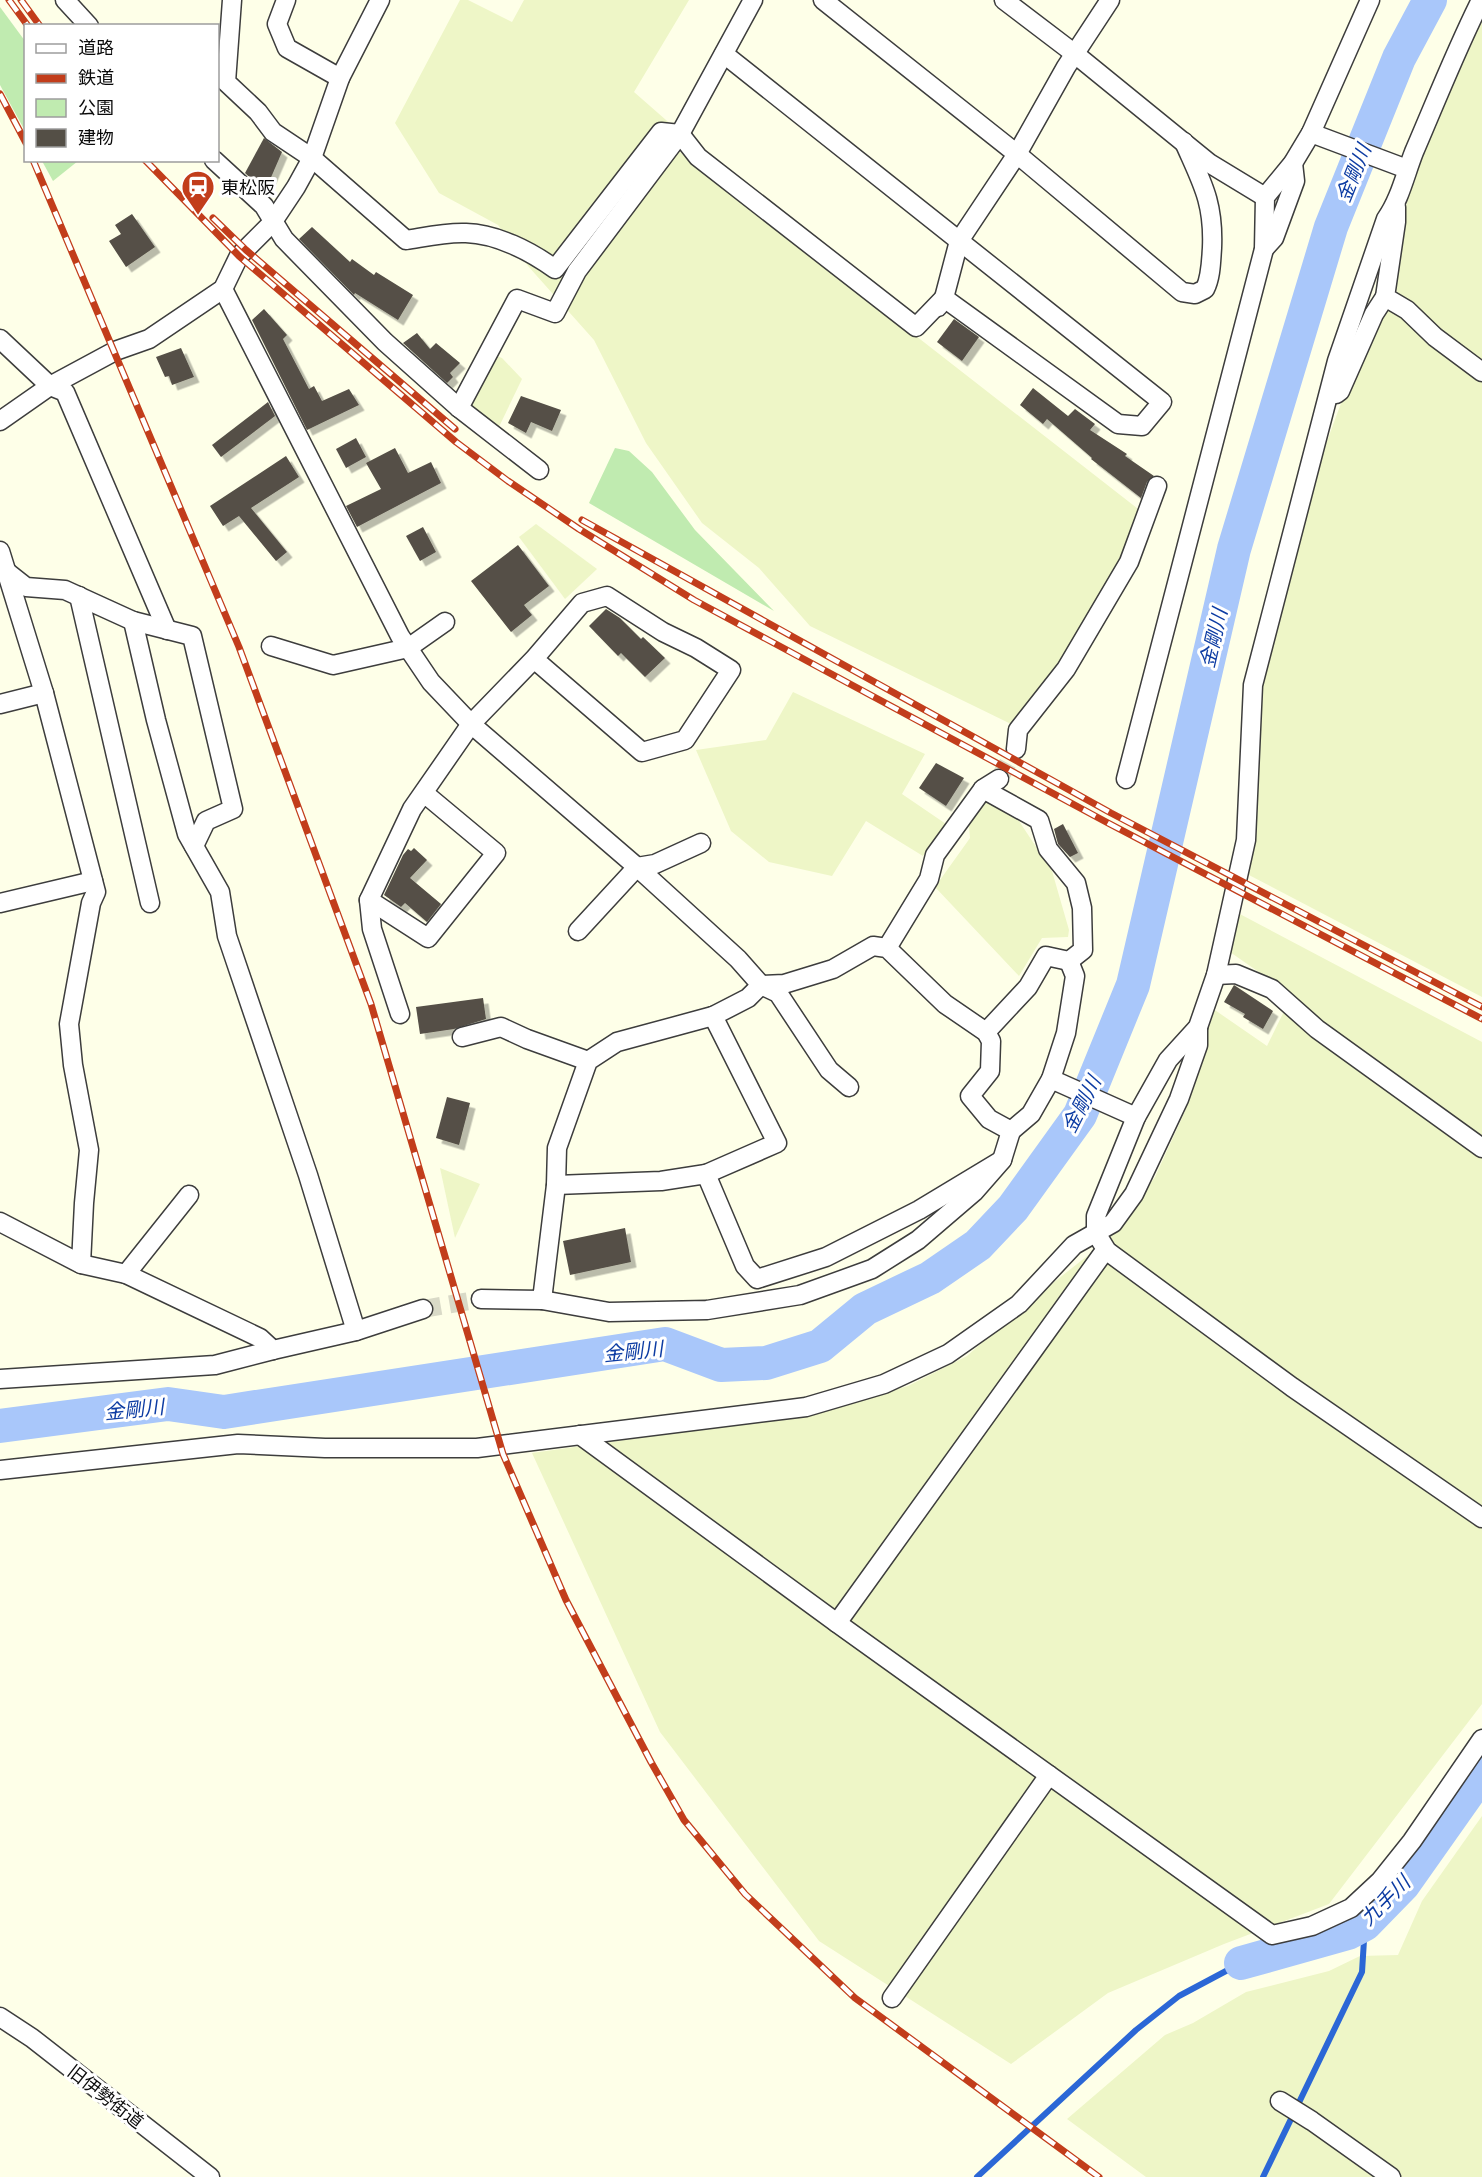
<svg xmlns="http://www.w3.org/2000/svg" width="1482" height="2177" font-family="'Noto Serif','Noto Sans JP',serif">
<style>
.farmland{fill:#eef6c7}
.green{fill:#c0ebb0}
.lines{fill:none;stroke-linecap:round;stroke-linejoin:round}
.stream{stroke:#2b67d6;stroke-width:6}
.river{stroke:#a9c7fa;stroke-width:34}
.building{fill:#544f46;filter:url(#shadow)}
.street-tunnel{stroke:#d9dac7;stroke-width:18;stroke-dasharray:18 9;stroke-linecap:butt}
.street-casing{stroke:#3d3d3d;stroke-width:21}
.street{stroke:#fff;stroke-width:18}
.rail-casing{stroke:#c23d1b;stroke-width:7}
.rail{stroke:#fff;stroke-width:4.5;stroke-dasharray:14;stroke-linecap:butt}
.labels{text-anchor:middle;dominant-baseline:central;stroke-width:6;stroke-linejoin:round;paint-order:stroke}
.poi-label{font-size:18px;fill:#0a0a0a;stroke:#fff;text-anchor:start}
.street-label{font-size:18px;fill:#0a0a0a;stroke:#fff}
.water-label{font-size:20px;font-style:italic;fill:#0d3ca3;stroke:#fff}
</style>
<defs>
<filter id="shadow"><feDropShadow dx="5.5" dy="5.5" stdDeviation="0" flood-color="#0004"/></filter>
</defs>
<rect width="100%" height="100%" fill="#feffe8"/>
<g class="farmland">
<polygon points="460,0 468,0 512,22 524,0 689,0 634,92 674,127 671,145 1142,512 1122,561 1058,671 1021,721 1011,724 810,626 759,568 702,523 646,443 594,340 528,266 498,225 439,193 395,123"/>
<polygon points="1482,17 1482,997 1247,874 1260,686 1323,452 1340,406 1379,318 1391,309 1399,297 1392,276 1401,225 1416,168"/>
<polygon points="489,353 502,358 522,379 497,431 463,408"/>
<polygon points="536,524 597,569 565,599 519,537"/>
<polygon points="793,692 925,754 902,794 946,824 923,856 866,821 832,876 769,862 731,831 696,750 766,740"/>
<polygon points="983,798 1019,821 1052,871 1069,930 1068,937 1042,938 1019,976 935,887 970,838 968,815"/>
<polygon points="1236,912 1482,1042 1482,1704 1329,1904 1224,1944 1108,1993 1011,2064 819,1941 660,1732 532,1453 802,1415 908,1386 967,1356 1015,1313 1110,1238 1155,1177 1186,1109 1209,1006 1267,1046 1292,995 1230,952"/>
<polygon points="440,1168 480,1184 455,1238"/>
<polygon points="1482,1816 1482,2177 1146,2177 1067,2119 1165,2035 1193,2023 1246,1992 1329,1971 1360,1956 1398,1955 1422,1901"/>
</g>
<g class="green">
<polygon points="0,7 25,41 25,131 0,85"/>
<polygon points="42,161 78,161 53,181"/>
<polygon points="615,448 629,451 652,472 695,530 774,611 589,503"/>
</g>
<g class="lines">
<g class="stream">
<polyline points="977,2177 1136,2030 1179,1996 1241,1963"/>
<polyline points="1263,2177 1362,1972 1365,1924"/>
</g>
<g class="river">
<polyline points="0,1426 168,1404 224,1412 665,1344 721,1365 766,1363 820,1346 865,1309 930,1278 978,1245 1013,1208 1080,1115 1133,985 1234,549 1331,227 1399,58 1430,0"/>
<polyline points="1241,1963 1348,1933 1365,1924 1403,1885 1482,1773"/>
</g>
</g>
<g class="building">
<polygon points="264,138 282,152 266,189 258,185 245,173"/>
<polygon points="132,214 155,247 126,267 109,241 121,234 115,225"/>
<polygon points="312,227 350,262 352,259 374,275 376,272 413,295 398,320 355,293 354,295 299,239"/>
<polygon points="264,309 287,335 283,339 309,389 314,386 322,401 349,389 359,405 307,430 252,320"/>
<polygon points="954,319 979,337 962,361 937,342"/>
<polygon points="417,333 430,349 436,343 460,363 450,373 453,377 447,383 403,343"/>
<polygon points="181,348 194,377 172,385 169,376 165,377 156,357"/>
<polygon points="1033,388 1068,416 1075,409 1095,424 1090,430 1127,454 1125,456 1154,476 1147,482 1141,498 1091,459 1092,458 1047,419 1043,424 1020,405"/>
<polygon points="521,396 561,410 552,431 531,422 526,433 508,423"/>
<polygon points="268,402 275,416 221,457 212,445"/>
<polygon points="356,438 366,457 346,468 336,449"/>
<polygon points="395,448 408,473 431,462 441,483 357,527 346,506 381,489 366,463"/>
<polygon points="286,456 299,477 251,508 287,552 276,561 239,516 223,526 210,506"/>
<polygon points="423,527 436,552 420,561 406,536"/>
<polygon points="518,545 549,586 524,605 532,615 511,632 471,581"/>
<polygon points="606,609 620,618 641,639 643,637 665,658 645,677 621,653 618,656 589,626"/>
<polygon points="936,763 964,778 946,806 919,788"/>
<polygon points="1063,824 1078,853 1070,857 1058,844 1054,829"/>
<polygon points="414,848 427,860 410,878 441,904 427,922 405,903 401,907 384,895 403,855 408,849 411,851"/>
<polygon points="1234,985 1273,1011 1263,1029 1243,1017 1245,1014 1224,1002"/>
<polygon points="483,998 486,1019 454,1029 420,1034 416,1007"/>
<polygon points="447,1097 470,1103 459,1145 436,1138"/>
<polygon points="625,1228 631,1262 570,1275 563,1241"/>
</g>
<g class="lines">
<g class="street-tunnel">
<polyline points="999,779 1016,749"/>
<polyline points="423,1309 481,1299"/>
</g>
<g class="street-casing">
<g id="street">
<polyline points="65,0 89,26"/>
<path d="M232 0 226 82 258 112 273 132 312 158 406 240C425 237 446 232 466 233 497 234 530 251 555 269L661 132 680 134 698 157 916 327 944 298 1118 424 1142 426 1162 402 724 54"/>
<polyline points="286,0 277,24 287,48 340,78"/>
<path d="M823 0 1017 154 1182 292 1195 294 1205 289C1211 277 1211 262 1212 248 1214 202 1202 183 1184 142"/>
<polyline points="1004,0 1075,54 1209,163 1265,197"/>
<path d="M1481 0C1456 50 1436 101 1414 152 1405 175 1400 199 1386 219L1337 361 1253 685 1246 840 1216 975 1198 1027 1168 1060 1136 1117 1096 1216V1233L1107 1251 1292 1387 1482 1518"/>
<polyline points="1311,133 1407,169"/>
<polyline points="214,160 264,206 284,239 385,342 459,408 539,470"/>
<polyline points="1396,207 1396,222 1385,297 1407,310 1435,337 1482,372"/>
<polyline points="1264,249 1274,238 1295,181 1293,163"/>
<polyline points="223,289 400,636 431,682 471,724 637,867 738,959 761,985 778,993 829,1070 849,1087"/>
<polyline points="938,307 944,298 959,241 1017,154 1066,67 1110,0"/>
<polyline points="0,339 50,386 65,392 167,630"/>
<polyline points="1336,394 1340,391 1374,314 1385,297"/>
<polyline points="459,408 517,299 555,313 577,271 680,134 753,0"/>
<polyline points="0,421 50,386 115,351 149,339 223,289 239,256 272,223 296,187 312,158 340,78 380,0"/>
<polyline points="0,551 44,693 96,892 91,903 69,1024 73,1065 89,1150 84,1203 81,1264"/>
<polyline points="7,572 26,587 65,590 133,621 192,636 233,809 206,821 194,846"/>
<polyline points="79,596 150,903"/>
<polyline points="133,621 156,720 187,834 220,892 227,936 308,1175 356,1331"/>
<polyline points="271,646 333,665 408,648 445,622"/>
<polyline points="0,704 44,693"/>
<polyline points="1016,749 1018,730 1066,669 1129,562 1157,486"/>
<polyline points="1126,779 1264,249 1265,197 1293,163 1311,133 1370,0"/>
<polyline points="983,789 999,779"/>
<polyline points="424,793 496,853 428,938 369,900 412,809 471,724 534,659 582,603 607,596 663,632 696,648 731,670 685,740 642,752 534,659"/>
<polyline points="369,900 372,929 400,1014"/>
<polyline points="0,903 93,881"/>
<polyline points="578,931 637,867 655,864 701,843"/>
<polyline points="887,948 929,879 935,855 983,789 1039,820 1048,849 1076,883 1082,908 1083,950 1069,961 1046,956 1028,987 986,1032"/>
<polyline points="1216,975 1236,974 1272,989 1317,1029 1482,1148"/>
<polyline points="462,1037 501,1027 527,1039 588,1061"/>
<polyline points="1051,1079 1136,1117"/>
<polyline points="706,1174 777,1143 713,1016"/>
<polyline points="556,1185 661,1181 706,1174 745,1266 757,1279 826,1257 919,1210 1002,1160"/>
<polyline points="0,1222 81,1264 126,1274 260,1338 273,1350 356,1331 423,1309"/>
<polyline points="126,1274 189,1195"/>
<polyline points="481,1299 542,1300 556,1185 557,1148 588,1061 617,1042 713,1016 748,998 761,985 784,984 833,969 873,946 887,948 945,1004 986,1032 991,1041 990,1071 970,1096 989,1119 1011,1131 1031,1114 1051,1079 1066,1033 1075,976 1069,961"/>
<polyline points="542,1300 609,1312 707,1310 800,1295 872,1269 918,1240 974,1192 1002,1160 1011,1131"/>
<polyline points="0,1379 215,1365 273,1350"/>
<polyline points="580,1435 837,1623 1049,1775"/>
<polyline points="0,1470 238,1444 325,1448 477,1448 806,1407 884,1384 948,1354 1019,1304 1074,1245 1113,1223 1134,1194 1179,1099 1198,1045 1198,1027"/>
<polyline points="837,1623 1101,1256 1107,1251"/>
<polyline points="892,1998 1049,1775 1272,1935 1312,1926 1351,1908 1380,1881 1412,1841 1482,1739"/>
<polyline points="0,2017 32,2038 210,2177"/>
<polyline points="1280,2101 1312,2121 1391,2177"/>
</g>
</g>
<use href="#street" class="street"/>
<g class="rail-casing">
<g id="rail">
<polyline points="9,0 28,26"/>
<polyline points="21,0 40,26"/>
<polyline points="0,94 26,143"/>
<polyline points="33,160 239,647 371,1004 503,1454 566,1600 651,1762 684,1820 745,1894 855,1998 1099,2177"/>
<polyline points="145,160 239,256 456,442 508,481 579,529 694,600 1108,823 1482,1019"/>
<polyline points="213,218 246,250 455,429"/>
<polyline points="582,520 1111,813 1482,1007"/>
</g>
</g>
<use href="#rail" class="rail"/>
</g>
<defs>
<g id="station-pin" transform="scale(1.725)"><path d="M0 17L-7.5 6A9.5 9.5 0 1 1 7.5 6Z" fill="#c23d1b" stroke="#fff"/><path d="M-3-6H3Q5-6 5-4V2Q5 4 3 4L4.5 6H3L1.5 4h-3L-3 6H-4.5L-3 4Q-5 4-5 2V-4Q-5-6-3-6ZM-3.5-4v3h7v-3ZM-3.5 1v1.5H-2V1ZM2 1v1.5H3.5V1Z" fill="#fff"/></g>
</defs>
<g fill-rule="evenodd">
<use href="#station-pin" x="198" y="187"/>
</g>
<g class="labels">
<g class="poi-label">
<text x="221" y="187">東松阪</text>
</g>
<g class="street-label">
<text transform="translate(106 2096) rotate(38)">旧伊勢街道</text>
</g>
<g class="water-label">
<text transform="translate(1353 173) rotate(-68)">金剛川</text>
<text transform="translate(1213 638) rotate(-77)">金剛川</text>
<text transform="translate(1081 1104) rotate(-63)">金剛川</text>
<text transform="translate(633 1351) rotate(-6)">金剛川</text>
<text transform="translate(134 1409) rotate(-6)">金剛川</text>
<text transform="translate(1385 1900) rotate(-45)">九手川</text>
</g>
</g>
<rect x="24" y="24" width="195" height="138" fill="#ffffff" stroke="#9d9d9d" stroke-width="1.5"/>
<rect x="36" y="44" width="30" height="9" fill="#ffffff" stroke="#9d9d9d" stroke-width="1.5"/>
<text x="78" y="54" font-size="18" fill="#0a0a0a">道路</text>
<rect x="36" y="74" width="30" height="9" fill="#c23d1b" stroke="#9d9d9d" stroke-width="1.5"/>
<text x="78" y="84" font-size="18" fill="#0a0a0a">鉄道</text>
<rect x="36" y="99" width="30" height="18" fill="#c0ebb0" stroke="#9d9d9d" stroke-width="1.5"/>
<text x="78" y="114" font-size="18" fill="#0a0a0a">公園</text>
<rect x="36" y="129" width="30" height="18" fill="#544f46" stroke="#9d9d9d" stroke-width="1.5"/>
<text x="78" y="144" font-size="18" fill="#0a0a0a">建物</text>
</svg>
